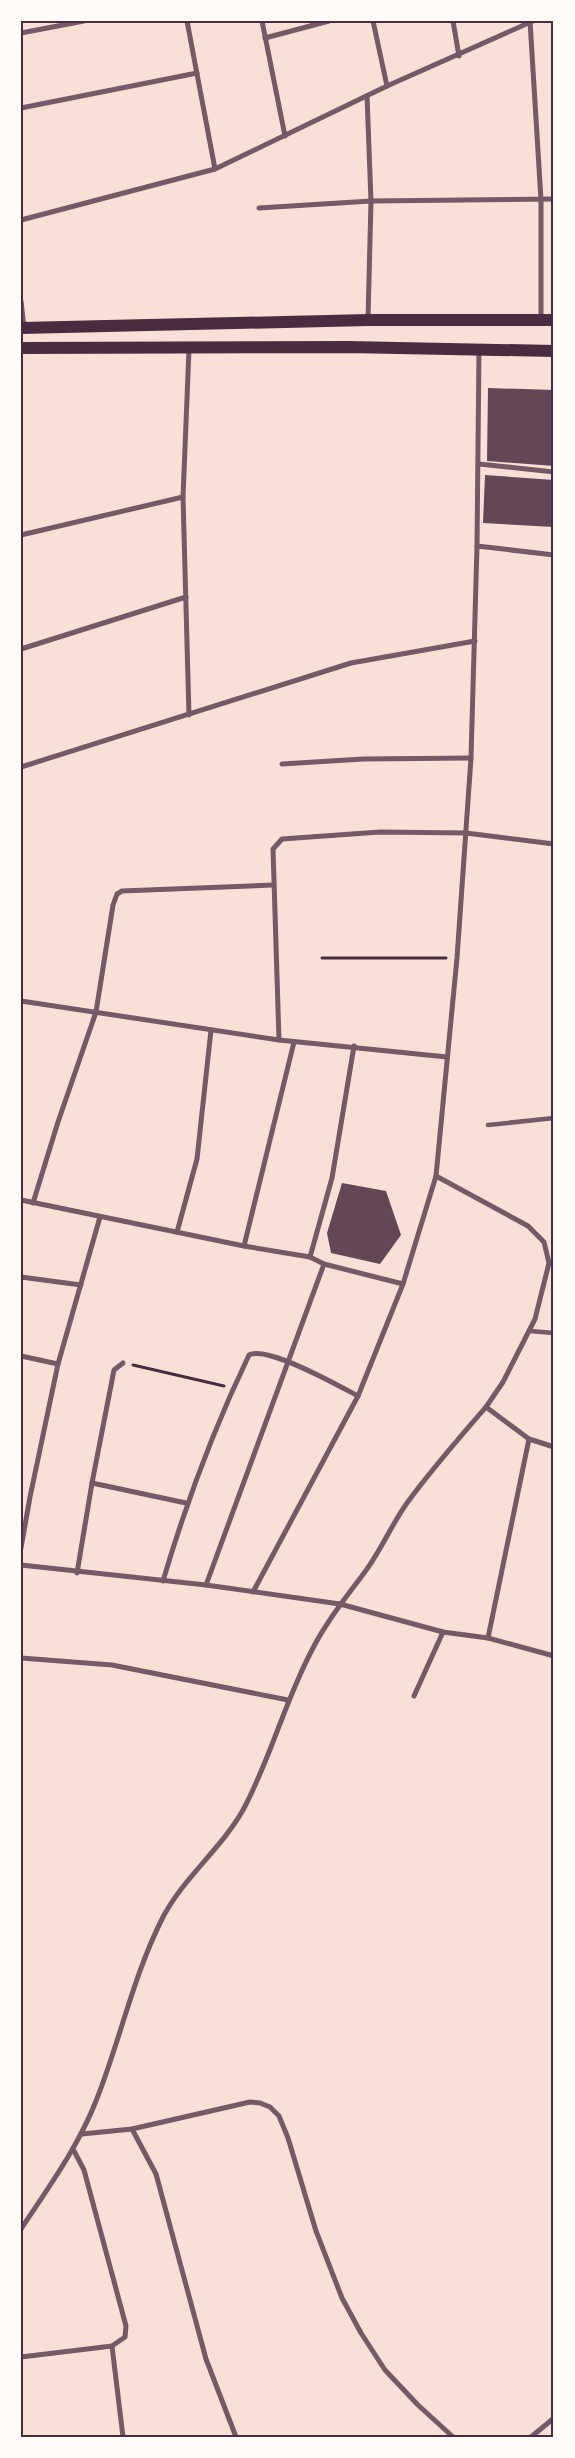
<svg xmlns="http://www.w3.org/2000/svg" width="575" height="2458" font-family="Arial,sans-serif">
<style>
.building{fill:#644757}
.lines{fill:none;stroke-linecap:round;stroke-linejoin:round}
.path{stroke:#4a2c40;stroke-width:3}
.pedestrian{stroke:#755966;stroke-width:4.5}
.minor{stroke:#755966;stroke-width:5}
.primary{stroke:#4a2c40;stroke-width:12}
.neatline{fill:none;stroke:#4a2c40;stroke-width:2}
</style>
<rect width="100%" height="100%" fill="#f7e1d7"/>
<g class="building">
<polygon points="488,388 554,390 554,466 487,461"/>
<polygon points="485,475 554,480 554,527 483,523"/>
<polygon points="342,1183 386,1191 401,1235 380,1264 331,1253 327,1233"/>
</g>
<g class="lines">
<g class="path">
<polyline points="322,958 446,958"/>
<polyline points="133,1365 224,1386"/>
</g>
<g class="pedestrian">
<polyline points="488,1125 554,1118"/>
<polyline points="530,1331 554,1333"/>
</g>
<g class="minor">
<polyline points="187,21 215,169"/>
<polyline points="262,21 285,136"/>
<polyline points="373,21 387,86"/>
<polyline points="453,21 459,56"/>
<polyline points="530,21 541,200 541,320"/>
<polyline points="21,33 84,21"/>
<polyline points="265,38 329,21"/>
<polyline points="367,96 371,201 368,319"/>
<polyline points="21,108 197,73"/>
<polyline points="259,208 371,201 554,199"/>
<polyline points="21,220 215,169 387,86 533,21"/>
<polyline points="21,301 24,328"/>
<polyline points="479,464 554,472"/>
<polyline points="21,535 183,497"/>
<polyline points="477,546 479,350"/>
<polyline points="21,649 186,597"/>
<polyline points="189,715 183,497 189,349"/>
<polyline points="282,764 363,759 471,758"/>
<polyline points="21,767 351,663 475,641"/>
<polyline points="21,1001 279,1040"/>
<polyline points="447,1057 279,1040 273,849 282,839 380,832 466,833 554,844"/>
<polyline points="436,1176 528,1226 544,1242 549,1263 535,1319 503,1382 486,1407 529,1439 554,1447"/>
<polyline points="21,1200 244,1246 310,1257 324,1264 403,1284"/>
<polyline points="33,1203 58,1122 96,1012 113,905 117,894 122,891 274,885"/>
<polyline points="177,1232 197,1159 211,1030"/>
<polyline points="244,1246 294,1042"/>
<polyline points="310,1257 332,1178 354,1046"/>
<polyline points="21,1277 81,1285"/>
<polyline points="21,1356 58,1364"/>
<polyline points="92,1483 114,1370 123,1363"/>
<polyline points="21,1548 30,1497 58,1364 100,1217"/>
<polyline points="21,1565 206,1585 340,1604 443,1632 488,1638 554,1656"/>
<polyline points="77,1573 92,1483 186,1503"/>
<path d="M163 1581C186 1503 214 1428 249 1355 267 1345 339 1386 358 1396"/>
<polyline points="206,1585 324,1264"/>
<polyline points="253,1592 358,1396 403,1284 436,1176 457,958 471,758 477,546 554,555"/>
<polyline points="488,1638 529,1439"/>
<polyline points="21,1658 112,1665 288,1700"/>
<polyline points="414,1696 443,1632"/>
<polyline points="132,2129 156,2174 206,2359 236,2437"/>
<polyline points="82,2134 132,2129 250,2102 260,2103 270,2107 279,2116 288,2138 316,2231 342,2298 361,2333 385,2370 418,2405 453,2437"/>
<path d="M21 2229C48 2188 78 2147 96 2101 120 2041 133 1976 163 1917 184 1877 221 1849 243 1810 271 1758 285 1700 313 1648 328 1619 348 1595 367 1569 382 1548 392 1524 407 1503 431 1470 459 1438 486 1407"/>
<polyline points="112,2346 123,2437"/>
<polyline points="21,2357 112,2346 125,2337 126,2326 84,2170 73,2149"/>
<polyline points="531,2437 554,2418"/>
</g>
<g class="primary">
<polyline points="21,328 368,320 554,320"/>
<polyline points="21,348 348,347 554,351"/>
</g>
</g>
<rect width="575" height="2458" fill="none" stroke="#fffaf5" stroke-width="45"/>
<rect x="22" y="22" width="530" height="2414" class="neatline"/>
</svg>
